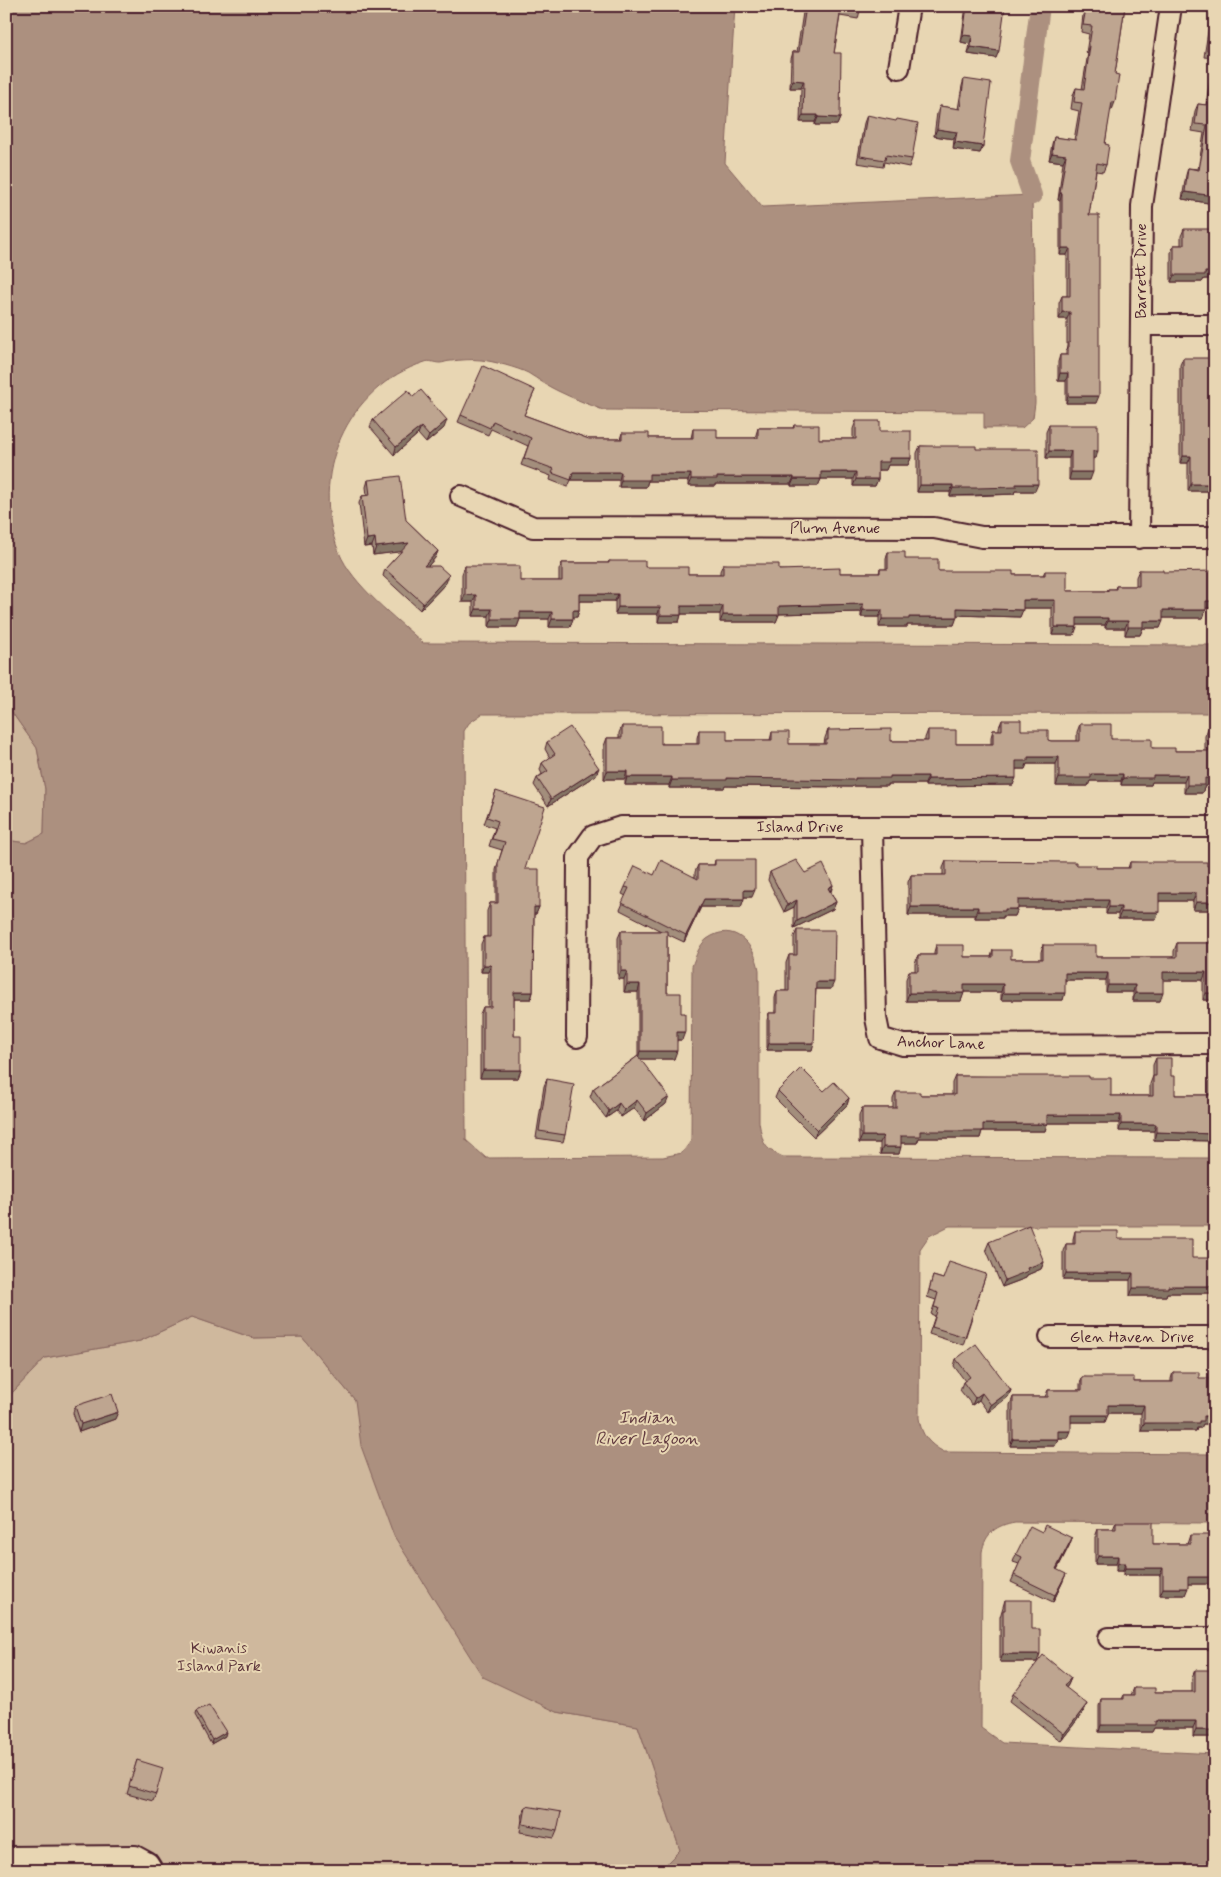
<svg xmlns="http://www.w3.org/2000/svg" width="1221" height="1877" font-family="Mynerve,sans-serif">
<style>
.green{fill:#cfb89d;stroke:#8c6c64}
.water{fill:#ac907f;stroke:#85635d}
.lines{fill:none;stroke-linecap:round;stroke-linejoin:round}
.canal{stroke:#ac907f;stroke-width:20}
.minor-casing{stroke:#4a1f2b;stroke-width:24}
.minor{stroke:#e8d6b3;stroke-width:20}
.wall{fill:#a38e7c;stroke:#4a1f2b}
.shaded-wall{fill:#857465;stroke:#4a1f2b}
.building{fill:#bea590;stroke:#4a1f2b}
.labels{text-anchor:middle;dominant-baseline:central;stroke-width:4;stroke-linejoin:round;paint-order:stroke}
.street-label{font-size:16px;fill:#4a1f2b;stroke:#e8d6b3}
.park-label{font-size:16px;fill:#5e363c;stroke:#e8d6b3}
.water-label{font-size:18px;font-style:italic;fill:#623b40;stroke:#e8d6b3}
</style>
<rect width="100%" height="100%" fill="#e8d6b3"/>
<filter id="ink" filterUnits="userSpaceOnUse"><feTurbulence type="fractalNoise" baseFrequency=".02" numOctaves="2"/><feDisplacementMap in="SourceGraphic" scale="10" xChannelSelector="R" yChannelSelector="G"/><feConvolveMatrix kernelMatrix="1 2 1 2 8 2 1 2 1" color-interpolation-filters="sRGB"/></filter>
<g filter="url(#ink)">
<g class="green">
<polygon points="6,704 37,748 45,789 44,834 26,843 6,840"/>
<polygon points="192,1317 253,1338 302,1337 355,1400 557,1712 638,1726 680,1850 659,1871 6,1871 6,1404 12,1393 45,1358 140,1341"/>
</g>
<path class="water" d="M6 6H735L725 163 762 207 1032 195 1035 403 1033 418 1022 428H984V412L603 410C588 404 572 398 558 391 547 386 538 379 528 373 518 368 493 361 481 360 472 359 460 360 451 361 447 361 443 363 440 363 434 363 430 360 425 362 346 387 308 476 339 552 352 585 397 619 423 643L1215 645V713L482 714 469 723 464 731 466 1140 486 1158 663 1157 682 1153 691 1141 692 966C696 956 699 945 707 939 734 920 755 945 759 970V1122C763 1144 763 1148 783 1157L1215 1158V1226H949L929 1236 920 1249 919 1418C921 1435 929 1444 944 1452L1215 1454V1523L1015 1522C997 1525 985 1533 982 1552L981 1728 1002 1743 1215 1754V1871H659L680 1850 638 1726 557 1712 483 1677 394 1536 361 1446 355 1400 302 1337 253 1338 192 1317 140 1341 45 1358 12 1393 6 1404V840L26 843 44 834 45 789 37 748 6 704Z"/>
<g class="lines">
<polyline class="canal" points="1032,195 1020,161 1040,6"/>
<g class="minor-casing">
<g id="minor">
<polyline points="899,68 909,6"/>
<polyline points="1141,325 1215,325"/>
<polyline points="461,496 533,527 934,528 982,537 1215,537"/>
<polyline points="1139,538 1142,206 1171,6"/>
<polyline points="872,827 876,1018 880,1038 903,1045 1215,1044"/>
<polyline points="577,1037 578,857 593,836 621,827 1215,827"/>
<polyline points="1050,1337 1215,1337"/>
<polyline points="1109,1638 1215,1638"/>
<polyline points="6,1857 135,1856 148,1863 153,1871"/>
</g>
</g>
<use href="#minor" class="minor"/>
</g>
<g class="wall">
<polygon points="804,6 861,6 858,19 840,16 834,53 840,118 837,125 815,125 815,122 800,122 801,88 790,88 791,59 793,52 797,52"/>
<polygon points="966,6 1005,6 996,58 968,54 970,44 961,42"/>
<polygon points="1093,6 1125,6 1115,74 1112,110 1110,109 1105,144 1106,165 1103,172 1096,171 1089,215 1096,403 1066,403 1066,381 1058,381 1058,362 1060,355 1066,355 1066,351 1067,346 1067,319 1059,319 1059,303 1062,296 1067,296 1067,255 1060,255 1060,201 1058,200 1063,162 1049,160 1052,144 1054,137 1074,140 1079,111 1071,109 1073,95 1076,88 1082,89 1088,53 1086,53 1089,34 1081,32 1083,15 1086,8 1093,9"/>
<polygon points="1212,6 1215,6 1215,204 1182,199 1186,175 1188,168 1198,169 1204,133 1192,131 1195,111 1198,104 1206,105 1213,58 1204,57"/>
<polygon points="964,79 983,146 980,153 953,149 954,139 934,136 937,113 940,106 958,109 962,86"/>
<polygon points="867,115 912,159 909,167 884,162 883,167 857,163 864,123"/>
<polygon points="1184,229 1215,279 1204,279 1202,282 1171,282 1171,252 1174,245 1181,245 1181,236"/>
<polygon points="1183,358 1210,366 1215,491 1188,491 1188,463 1180,463 1180,365"/>
<polygon points="535,390 524,415 589,439 620,439 622,433 649,438 691,438 693,429 717,438 755,438 758,428 793,428 794,425 819,439 853,439 853,429 856,421 880,431 911,458 908,465 888,465 886,470 878,470 878,479 875,486 853,486 853,479 821,479 818,486 791,486 791,484 715,484 715,486 688,486 688,481 648,481 646,487 619,487 619,480 571,480 568,487 550,480 551,476 521,465 528,446 491,429 488,435 458,422 461,415"/>
<polygon points="373,420 444,428 426,443 418,434 394,455 370,427"/>
<polygon points="1049,425 1096,458 1093,458 1090,480 1069,480 1069,458 1046,458 1046,432"/>
<polygon points="920,446 976,449 1035,491 1015,491 1014,494 973,496 950,496 950,492 917,492 917,453"/>
<polygon points="368,480 406,520 438,551 435,558 428,566 446,583 420,610 383,576 385,569 402,551 373,555 372,546 364,547 359,503 362,496 367,495 366,487"/>
<polygon points="888,552 905,559 938,571 1013,575 1043,575 1045,571 1067,591 1107,591 1108,589 1115,589 1116,586 1136,586 1136,577 1139,570 1163,572 1215,608 1206,608 1203,618 1163,618 1160,628 1143,628 1140,635 1125,635 1125,628 1105,628 1105,625 1077,625 1074,635 1052,635 1052,608 1023,608 1020,617 957,615 954,625 907,625 907,627 879,627 879,617 861,617 861,612 779,614 776,622 720,622 720,614 681,614 679,622 658,622 658,614 615,614 615,601 579,601 579,610 577,617 573,617 570,627 549,627 549,619 520,619 517,627 489,627 489,616 473,616 473,602 462,602 462,574 465,566 520,581 559,581 559,570 562,563 608,563 609,561 688,574 720,574 720,571 723,564 779,570 840,573 879,573 880,569 886,569 886,559"/>
<polygon points="1002,720 1021,730 1051,741 1077,741 1077,732 1080,724 1111,739 1152,748 1175,751 1205,751 1205,736 1208,729 1215,729 1205,786 1202,793 1184,793 1184,782 1152,782 1151,785 1121,785 1121,781 1090,781 1088,786 1056,786 1056,764 1027,764 1025,769 1016,769 1013,785 925,786 925,784 888,784 888,786 853,786 852,787 725,786 724,788 669,788 669,785 625,785 625,779 604,779 604,746 607,738 619,738 619,733 622,726 661,744 697,744 697,738 699,730 727,740 770,740 772,732 789,744 824,744 825,738 828,730 891,741 925,741 925,738 928,730 956,744 991,744 991,737 993,730 999,730 999,727"/>
<polygon points="547,742 596,775 548,806 534,785 537,778 542,774 540,770 542,763 550,758 545,749"/>
<polygon points="496,791 539,907 536,914 534,914 533,992 531,999 514,999 514,1036 521,1070 518,1078 480,1078 480,1014 483,1007 488,1007 488,972 481,972 481,944 484,937 487,937 487,911 490,903 496,903 496,870 502,850 489,846 495,828 484,824"/>
<polygon points="715,860 752,897 744,897 741,907 701,907 684,942 667,934 667,993 681,1013 682,1040 677,1040 674,1059 640,1059 666,1104 644,1121 634,1108 621,1117 616,1111 606,1118 590,1097 593,1089 638,1056 638,992 624,992 624,979 618,979 618,938 621,931 661,931 620,910 626,896 622,894 625,887 654,875 695,877 695,872 698,865 714,865"/>
<polygon points="946,861 1076,865 1096,868 1128,868 1130,862 1215,866 1215,903 1212,910 1193,910 1193,901 1159,901 1156,919 1118,919 1118,914 1106,914 1106,908 1018,908 1015,916 1003,916 1003,918 975,918 975,915 908,915 908,882 911,875 943,875 943,868"/>
<polygon points="770,872 805,873 833,885 831,892 836,902 833,909 794,928 794,907 784,912 768,880"/>
<polygon points="797,930 831,989 816,989 812,1050 767,1050 767,1020 769,1013 775,1013 775,998 777,991 786,991 786,963 789,955 794,955 794,937"/>
<polygon points="1212,936 1215,936 1215,1000 1203,1000 1203,980 1163,980 1160,1001 1133,1001 1133,992 1106,992 1106,980 1065,980 1063,1000 1001,1000 1001,992 964,992 961,1001 906,1001 906,979 909,971 915,971 915,963 918,955 934,955 934,952 936,945 964,957 991,957 993,950 1011,959 1041,959 1041,952 1043,945 1096,957 1174,957 1174,951 1177,943 1209,943"/>
<polygon points="1156,1058 1171,1076 1175,1095 1209,1095 1209,1083 1212,1076 1215,1141 1154,1140 1154,1131 1119,1131 1119,1123 1047,1123 1045,1131 982,1131 980,1138 919,1138 917,1143 901,1143 899,1154 880,1154 880,1143 859,1143 859,1115 862,1108 893,1108 893,1099 896,1092 920,1095 952,1095 952,1083 955,1076 1089,1078 1111,1096 1150,1096 1150,1084 1153,1076 1153,1065"/>
<polygon points="547,1079 565,1135 563,1142 536,1138 544,1086"/>
<polygon points="778,1091 824,1091 849,1098 847,1105 814,1137 775,1098"/>
<polygon points="1075,1231 1118,1239 1192,1258 1215,1293 1167,1293 1166,1296 1130,1296 1130,1280 1063,1280 1063,1251 1066,1244 1073,1244 1073,1239"/>
<polygon points="989,1242 1044,1262 1041,1269 1027,1275 1026,1278 1002,1287 986,1249"/>
<polygon points="986,1274 963,1345 929,1334 935,1316 931,1314 936,1300 927,1297 933,1276 943,1279"/>
<polygon points="956,1359 1011,1390 1008,1397 988,1412 979,1400 972,1405 960,1390 963,1382 965,1381 954,1366"/>
<polygon points="1173,1372 1199,1378 1215,1424 1203,1424 1201,1428 1197,1428 1196,1431 1141,1431 1141,1413 1108,1413 1105,1422 1071,1422 1068,1438 1058,1438 1055,1446 1010,1446 1010,1405 1013,1397 1045,1397 1048,1390 1080,1390 1080,1384 1082,1377 1134,1382 1171,1382 1171,1379"/>
<polygon points="75,1406 115,1419 79,1432 73,1413"/>
<polygon points="1116,1522 1153,1544 1187,1544 1190,1535 1215,1584 1188,1584 1185,1595 1160,1595 1160,1575 1123,1575 1123,1571 1116,1571 1116,1564 1095,1564 1095,1537 1098,1529 1113,1529"/>
<polygon points="1042,1532 1072,1538 1069,1546 1057,1570 1063,1581 1053,1602 1011,1582 1019,1564 1013,1562 1016,1554"/>
<polygon points="1005,1600 1032,1629 1037,1662 1000,1662 1000,1617"/>
<polygon points="1195,1670 1215,1737 1193,1737 1193,1728 1154,1728 1152,1732 1099,1732 1099,1706 1101,1699 1122,1699 1124,1695 1131,1695 1134,1688 1155,1692 1192,1692 1192,1677"/>
<polygon points="1071,1678 1068,1685 1066,1688 1084,1711 1061,1741 1010,1701 1013,1694"/>
<polygon points="196,1711 225,1736 211,1744 195,1715"/>
<polygon points="137,1760 156,1794 153,1801 127,1794"/>
<polygon points="526,1806 557,1831 554,1838 520,1832 523,1813"/>
</g>
<g class="shaded-wall">
<polygon points="963,35 972,36 970,44 961,42"/>
<polygon points="1089,46 1090,46 1088,53 1086,53"/>
<polygon points="971,47 999,51 996,58 968,54"/>
<polygon points="793,80 804,81 801,88 790,88"/>
<polygon points="1112,102 1115,102 1112,110 1109,109"/>
<polygon points="803,115 818,115 815,122 800,122"/>
<polygon points="818,117 840,118 837,125 815,125"/>
<polygon points="937,129 957,132 954,139 934,136"/>
<polygon points="955,142 983,146 980,153 953,149"/>
<polygon points="1052,153 1066,155 1063,162 1049,160"/>
<polygon points="1185,192 1215,196 1215,204 1182,199"/>
<polygon points="1060,193 1062,193 1060,201 1058,200"/>
<polygon points="1062,248 1070,248 1067,255 1060,255"/>
<polygon points="1205,272 1215,272 1215,279 1204,279 1202,282 1171,282 1174,275"/>
<polygon points="1062,312 1070,312 1067,319 1059,319"/>
<polygon points="1060,373 1068,373 1066,381 1058,381"/>
<polygon points="1068,396 1099,396 1096,403 1066,403"/>
<polygon points="447,420 444,428 426,443 429,436"/>
<polygon points="421,427 418,434 394,455 396,447"/>
<polygon points="1049,451 1071,451 1069,458 1046,458"/>
<polygon points="1093,451 1098,451 1096,458 1090,458"/>
<polygon points="1183,456 1191,456 1188,463 1180,463"/>
<polygon points="889,458 911,458 908,465 888,465 886,470 875,470 878,462"/>
<polygon points="573,472 621,472 619,480 571,480"/>
<polygon points="821,472 856,472 853,479 818,479"/>
<polygon points="1071,472 1093,472 1090,480 1069,480"/>
<polygon points="649,474 691,474 688,481 648,481 646,487 619,487 621,480"/>
<polygon points="717,477 794,477 791,484 715,484 715,486 688,486 691,479"/>
<polygon points="794,479 821,479 818,486 791,486"/>
<polygon points="856,479 878,479 875,486 853,486"/>
<polygon points="1016,484 1038,484 1035,491 1015,491 1014,494 950,496 953,488"/>
<polygon points="1191,484 1215,484 1215,491 1188,491"/>
<polygon points="920,485 953,485 950,492 917,492"/>
<polygon points="375,538 372,546 364,547 367,539"/>
<polygon points="409,543 407,551 373,555 376,547"/>
<polygon points="438,551 435,558 421,574 424,566"/>
<polygon points="449,575 446,583 420,610 423,603"/>
<polygon points="579,594 618,594 615,601 577,601"/>
<polygon points="465,595 476,595 473,602 462,602"/>
<polygon points="1023,600 1055,600 1052,608 1020,608"/>
<polygon points="1206,601 1215,601 1215,608 1203,608"/>
<polygon points="863,604 861,612 776,614 779,606"/>
<polygon points="681,606 723,606 720,614 679,614"/>
<polygon points="618,607 660,607 658,614 615,614"/>
<polygon points="957,608 1023,610 1020,617 954,615"/>
<polygon points="476,609 492,609 489,616 473,616"/>
<polygon points="573,610 579,610 577,617 570,617"/>
<polygon points="863,610 882,610 879,617 861,617"/>
<polygon points="1163,610 1206,610 1203,618 1160,618"/>
<polygon points="520,612 552,612 549,619 520,619 517,627 489,627 492,619"/>
<polygon points="660,615 681,615 679,622 658,622"/>
<polygon points="723,615 779,615 776,622 720,622"/>
<polygon points="909,617 957,617 954,625 907,625 907,627 879,627 882,619"/>
<polygon points="1077,618 1108,618 1105,625 1074,625"/>
<polygon points="552,619 573,619 570,627 549,627"/>
<polygon points="1108,621 1128,621 1125,628 1105,628"/>
<polygon points="1143,621 1163,621 1160,628 1143,628 1140,635 1125,635 1128,627"/>
<polygon points="1055,627 1077,627 1074,635 1052,635"/>
<polygon points="1028,757 1059,757 1056,764 1027,764 1025,769 1013,769 1016,761"/>
<polygon points="599,768 596,775 548,806 551,799"/>
<polygon points="607,771 627,771 625,779 604,779"/>
<polygon points="1091,774 1123,774 1121,781 1090,781 1088,786 1056,786 1059,778"/>
<polygon points="1153,775 1187,775 1184,782 1152,782 1151,785 1121,785 1123,778"/>
<polygon points="890,776 928,776 925,784 888,784 888,786 853,786 852,787 725,786 724,788 669,788 672,780 727,778 855,778"/>
<polygon points="627,777 672,777 669,785 625,785"/>
<polygon points="1016,778 1013,785 925,786 928,779"/>
<polygon points="1205,778 1215,778 1215,786 1205,786 1202,793 1184,793 1187,785"/>
<polygon points="833,885 830,892 828,888"/>
<polygon points="744,890 755,890 752,897 741,897"/>
<polygon points="1159,893 1196,893 1193,901 1156,901"/>
<polygon points="704,899 744,899 741,907 701,907 684,942 686,935"/>
<polygon points="797,900 794,907 784,912 787,905"/>
<polygon points="1018,900 1109,900 1106,908 1015,908"/>
<polygon points="836,902 833,909 794,928 797,921"/>
<polygon points="1196,902 1215,902 1215,903 1212,910 1193,910"/>
<polygon points="534,907 539,907 536,914 532,914"/>
<polygon points="911,907 978,907 975,915 908,915"/>
<polygon points="1109,907 1121,907 1118,914 1106,914"/>
<polygon points="1005,909 1018,909 1015,916 1003,916 1003,918 975,918 978,911"/>
<polygon points="1121,912 1159,912 1156,919 1118,919"/>
<polygon points="484,965 491,965 488,972 481,972"/>
<polygon points="621,971 627,971 624,979 618,979"/>
<polygon points="1163,972 1206,972 1203,980 1160,980"/>
<polygon points="1065,973 1108,973 1106,980 1063,980"/>
<polygon points="816,982 834,982 831,989 813,989"/>
<polygon points="627,984 640,984 638,992 624,992"/>
<polygon points="964,984 1003,984 1001,992 961,992"/>
<polygon points="1108,985 1135,985 1133,992 1106,992"/>
<polygon points="514,992 533,992 531,999 512,999"/>
<polygon points="909,993 964,993 961,1001 906,1001"/>
<polygon points="1003,993 1065,993 1063,1000 1001,1000"/>
<polygon points="1135,993 1163,993 1160,1001 1133,1001"/>
<polygon points="1206,993 1215,993 1215,1000 1203,1000"/>
<polygon points="677,1032 685,1032 682,1040 674,1040"/>
<polygon points="769,1043 814,1043 812,1050 767,1050"/>
<polygon points="640,1051 677,1051 674,1059 638,1059"/>
<polygon points="483,1070 521,1070 518,1078 480,1078"/>
<polygon points="669,1097 666,1104 644,1121 647,1113"/>
<polygon points="849,1098 847,1105 814,1137 817,1130"/>
<polygon points="637,1100 634,1108 621,1117 624,1110"/>
<polygon points="619,1103 616,1111 606,1118 609,1111"/>
<polygon points="1047,1115 1121,1115 1119,1123 1045,1123"/>
<polygon points="983,1124 1047,1124 1045,1131 982,1131 980,1138 919,1138 917,1143 899,1143 901,1136 920,1131"/>
<polygon points="1121,1124 1156,1124 1154,1131 1119,1131"/>
<polygon points="1156,1132 1215,1134 1215,1141 1154,1140"/>
<polygon points="862,1136 883,1136 880,1143 859,1143"/>
<polygon points="883,1147 901,1147 899,1154 880,1154"/>
<polygon points="1044,1262 1041,1269 1027,1275 1026,1278 1002,1287 1005,1280 1027,1268"/>
<polygon points="1066,1273 1133,1273 1130,1280 1063,1280"/>
<polygon points="1168,1286 1215,1286 1215,1293 1167,1293 1166,1296 1130,1296 1133,1288"/>
<polygon points="1011,1390 1008,1397 988,1412 991,1405"/>
<polygon points="982,1393 979,1400 972,1405 975,1398"/>
<polygon points="1108,1405 1144,1405 1141,1413 1105,1413"/>
<polygon points="118,1412 115,1419 79,1432 81,1424"/>
<polygon points="1071,1415 1108,1415 1105,1422 1068,1422"/>
<polygon points="1204,1416 1215,1416 1215,1424 1203,1424 1201,1428 1197,1428 1196,1431 1141,1431 1144,1423 1199,1421"/>
<polygon points="1058,1431 1071,1431 1068,1438 1055,1438"/>
<polygon points="1013,1439 1058,1439 1055,1446 1010,1446"/>
<polygon points="1072,1538 1069,1546 1053,1577 1056,1569"/>
<polygon points="1098,1556 1118,1556 1116,1564 1095,1564"/>
<polygon points="1118,1563 1125,1563 1123,1571 1116,1571"/>
<polygon points="1125,1568 1163,1568 1160,1575 1123,1575"/>
<polygon points="1066,1574 1063,1581 1053,1602 1055,1595"/>
<polygon points="1188,1577 1215,1577 1215,1584 1185,1584"/>
<polygon points="1163,1588 1188,1588 1185,1595 1160,1595"/>
<polygon points="1003,1654 1040,1654 1037,1662 1000,1662"/>
<polygon points="1071,1678 1068,1685 1062,1694 1064,1686"/>
<polygon points="1087,1704 1084,1711 1061,1741 1064,1734"/>
<polygon points="1155,1721 1196,1721 1193,1728 1154,1728 1152,1732 1099,1732 1101,1725"/>
<polygon points="1196,1730 1215,1730 1215,1737 1193,1737"/>
<polygon points="226,1732 225,1736 211,1744 212,1740"/>
</g>
<g class="building">
<polygon points="806,6 861,6 860,11 841,8 834,53 841,53 840,118 818,117 818,115 803,115 804,81 793,80 793,52 799,52"/>
<polygon points="967,6 1005,6 999,51 971,47 972,36 963,35"/>
<polygon points="1095,6 1125,6 1115,74 1119,75 1115,102 1112,102 1105,144 1109,145 1106,165 1097,163 1089,215 1099,215 1099,396 1068,396 1068,373 1060,373 1060,355 1068,355 1068,343 1070,343 1070,312 1062,312 1062,296 1070,296 1070,248 1062,248 1062,193 1060,193 1066,155 1052,153 1054,137 1076,140 1082,103 1074,102 1076,88 1084,89 1090,46 1089,46 1092,26 1083,25 1086,8 1094,9"/>
<polygon points="1213,6 1215,6 1215,51 1207,50"/>
<polygon points="1215,56 1215,196 1185,192 1188,168 1199,170 1207,125 1195,124 1198,104 1207,105"/>
<polygon points="964,79 991,83 983,146 955,142 957,132 937,129 940,106 960,109"/>
<polygon points="867,115 896,121 897,119 918,123 912,159 886,155 885,160 860,156"/>
<polygon points="1184,229 1215,229 1215,272 1205,272 1205,275 1174,275 1174,245 1184,245"/>
<polygon points="1183,358 1210,358 1210,366 1215,366 1215,484 1191,484 1191,456 1183,456"/>
<polygon points="483,366 535,390 524,415 589,439 622,439 622,433 649,433 649,438 693,438 693,429 717,429 717,438 758,438 758,428 794,428 794,425 819,425 819,439 856,439 856,421 880,421 880,431 911,431 911,458 889,458 889,462 878,462 878,479 856,479 856,472 821,472 821,479 794,479 794,477 717,477 717,479 691,479 691,474 649,474 649,480 621,480 621,472 573,472 571,480 552,473 554,469 524,458 531,438 493,421 490,428 461,415"/>
<polygon points="408,390 413,397 421,390 447,420 429,436 421,427 396,447 373,420"/>
<polygon points="1049,425 1098,425 1098,451 1093,451 1093,472 1071,472 1071,451 1049,451"/>
<polygon points="920,446 976,446 976,449 1038,449 1038,484 1016,484 1016,487 976,488 953,488 953,485 920,485"/>
<polygon points="400,476 406,520 438,551 424,566 439,566 449,575 423,603 385,569 409,543 376,547 375,538 367,539 362,496 370,495 368,480"/>
<polygon points="888,552 905,552 905,559 938,559 938,571 1013,571 1013,575 1045,575 1045,571 1067,571 1067,591 1108,591 1108,589 1116,589 1116,586 1139,586 1139,570 1163,570 1163,572 1215,571 1215,601 1206,601 1206,610 1163,610 1163,621 1143,621 1143,627 1128,627 1128,621 1108,621 1108,618 1077,618 1077,627 1055,627 1055,600 1023,600 1023,610 957,608 957,617 909,617 909,619 882,619 882,610 863,610 863,604 779,606 779,615 723,615 723,606 681,606 681,615 660,615 660,607 618,607 618,594 579,594 579,610 573,610 573,619 552,619 552,612 520,612 520,619 492,619 492,609 476,609 476,595 465,595 465,566 520,566 520,581 562,581 562,563 609,563 609,561 645,561 645,567 688,567 688,574 723,574 723,564 779,564 779,570 840,568 840,573 880,573 880,569 888,569"/>
<polygon points="1002,720 1021,720 1021,730 1048,730 1048,740 1051,741 1080,741 1080,724 1111,724 1111,739 1152,739 1152,748 1175,748 1175,751 1208,751 1208,729 1215,729 1215,778 1205,778 1205,785 1187,785 1187,775 1153,775 1153,778 1123,778 1123,774 1091,774 1091,778 1059,778 1059,757 1028,757 1028,761 1016,761 1016,778 928,779 928,776 890,776 890,778 855,778 855,780 727,778 727,780 672,780 672,777 627,777 627,771 607,771 607,738 622,738 622,726 661,726 661,744 699,744 699,730 727,730 727,740 772,740 772,732 789,732 789,744 826,744 826,740 828,740 828,730 891,729 891,741 928,741 928,730 956,730 956,744 993,744 993,730 1002,730"/>
<polygon points="570,727 599,768 551,799 537,778 548,771 542,763 555,754 547,742"/>
<polygon points="496,791 545,807 525,869 539,869 539,907 534,907 533,992 514,992 514,1036 521,1036 521,1070 483,1070 483,1007 491,1007 491,965 484,965 484,937 490,937 490,903 498,903 498,863 505,842 492,839 498,821 487,817"/>
<polygon points="661,860 698,879 698,865 715,865 715,860 755,860 755,890 744,890 744,899 704,899 686,935 622,903 629,888 625,887 635,866 654,875"/>
<polygon points="796,860 805,873 823,864 833,885 828,888 836,902 797,921 797,900 787,905 770,872"/>
<polygon points="946,861 1076,862 1076,865 1096,865 1096,868 1130,868 1130,862 1207,862 1207,866 1215,866 1215,902 1196,902 1196,893 1159,893 1159,912 1121,912 1121,907 1109,907 1109,900 1018,900 1018,909 1005,909 1005,911 978,911 978,907 911,907 911,875 946,875"/>
<polygon points="797,930 835,930 834,982 816,982 814,1043 769,1043 769,1013 777,1013 777,991 789,991 789,955 797,955"/>
<polygon points="621,931 667,931 667,993 681,993 681,1013 685,1013 685,1032 677,1032 677,1051 640,1051 640,984 627,984 627,971 621,971"/>
<polygon points="1212,936 1215,936 1215,993 1206,993 1206,972 1163,972 1163,993 1135,993 1135,985 1108,985 1108,973 1065,973 1065,993 1003,993 1003,984 964,984 964,993 909,993 909,971 918,971 918,955 936,955 936,945 964,945 964,957 993,957 993,950 1011,950 1011,959 1043,959 1043,945 1096,945 1096,957 1177,957 1177,943 1212,943"/>
<polygon points="638,1056 669,1097 647,1113 637,1100 624,1110 619,1103 609,1111 593,1089"/>
<polygon points="1156,1058 1171,1058 1171,1076 1175,1076 1175,1095 1212,1095 1212,1076 1215,1076 1215,1134 1156,1132 1156,1124 1121,1124 1121,1115 1047,1115 1047,1124 983,1124 983,1131 920,1131 920,1136 901,1136 901,1147 883,1147 883,1136 862,1136 862,1108 896,1108 896,1092 920,1092 920,1095 955,1095 955,1076 1089,1076 1089,1078 1111,1078 1111,1096 1153,1096 1153,1076 1156,1076"/>
<polygon points="801,1068 824,1091 834,1082 849,1098 817,1130 778,1091"/>
<polygon points="547,1079 574,1084 565,1135 539,1131"/>
<polygon points="1029,1225 1044,1262 1027,1268 1028,1271 1005,1280 989,1242"/>
<polygon points="1075,1231 1118,1231 1118,1239 1192,1239 1192,1258 1215,1258 1215,1286 1168,1286 1168,1288 1133,1288 1133,1273 1066,1273 1066,1244 1075,1244"/>
<polygon points="949,1262 986,1274 965,1337 932,1327 938,1308 934,1307 938,1293 929,1290 933,1276 943,1279"/>
<polygon points="976,1344 1011,1390 991,1405 982,1393 975,1398 963,1382 970,1377 956,1359"/>
<polygon points="1173,1372 1199,1372 1199,1378 1215,1378 1215,1416 1204,1416 1204,1421 1199,1421 1199,1423 1144,1423 1144,1405 1108,1405 1108,1415 1071,1415 1071,1431 1058,1431 1058,1439 1013,1439 1013,1397 1048,1397 1048,1390 1082,1390 1082,1377 1134,1377 1134,1382 1173,1382"/>
<polygon points="112,1394 118,1412 81,1424 75,1406"/>
<polygon points="1116,1522 1153,1522 1153,1544 1190,1544 1190,1535 1215,1535 1215,1577 1188,1577 1188,1588 1163,1588 1163,1568 1125,1568 1125,1563 1118,1563 1118,1556 1098,1556 1098,1529 1116,1529"/>
<polygon points="1045,1525 1072,1538 1056,1569 1066,1574 1055,1595 1014,1575 1022,1557 1016,1554 1030,1526 1042,1532"/>
<polygon points="1005,1600 1032,1600 1032,1629 1040,1629 1040,1654 1003,1654 1003,1610 1005,1610"/>
<polygon points="1043,1655 1071,1678 1064,1686 1087,1704 1064,1734 1013,1694"/>
<polygon points="1195,1670 1215,1670 1215,1730 1196,1730 1196,1721 1155,1721 1155,1725 1101,1725 1101,1699 1124,1699 1124,1695 1134,1695 1134,1688 1155,1688 1155,1692 1195,1692"/>
<polygon points="209,1705 226,1732 212,1740 196,1711"/>
<polygon points="137,1760 163,1768 156,1794 129,1786"/>
<polygon points="526,1806 561,1812 557,1831 523,1824"/>
</g>
</g>
<g class="labels">
<g class="street-label">
<text transform="translate(1141 271) rotate(-90)">Barrett Drive</text>
<text x="835" y="528">Plum Avenue</text>
<text x="800" y="827">Island Drive</text>
<text transform="translate(941 1043) rotate(2)">Anchor Lane</text>
<text x="1132" y="1337">Glen Haven Drive</text>
</g>
<g class="park-label">
<text x="219" y="1648">Kiwanis<tspan x="219" dy="18">Island Park</tspan></text>
</g>
<g class="water-label">
<text x="647" y="1418">Indian<tspan x="647" dy="21">River Lagoon</tspan></text>
</g>
</g>
<rect width="1221" height="1877" fill="none" stroke="#e8d6b3" stroke-width="25"/>
<rect x="12" y="12" width="1196" height="1852" fill="none" stroke="#4a1f2b" stroke-width="2" filter="url(#ink)"/>
</svg>
